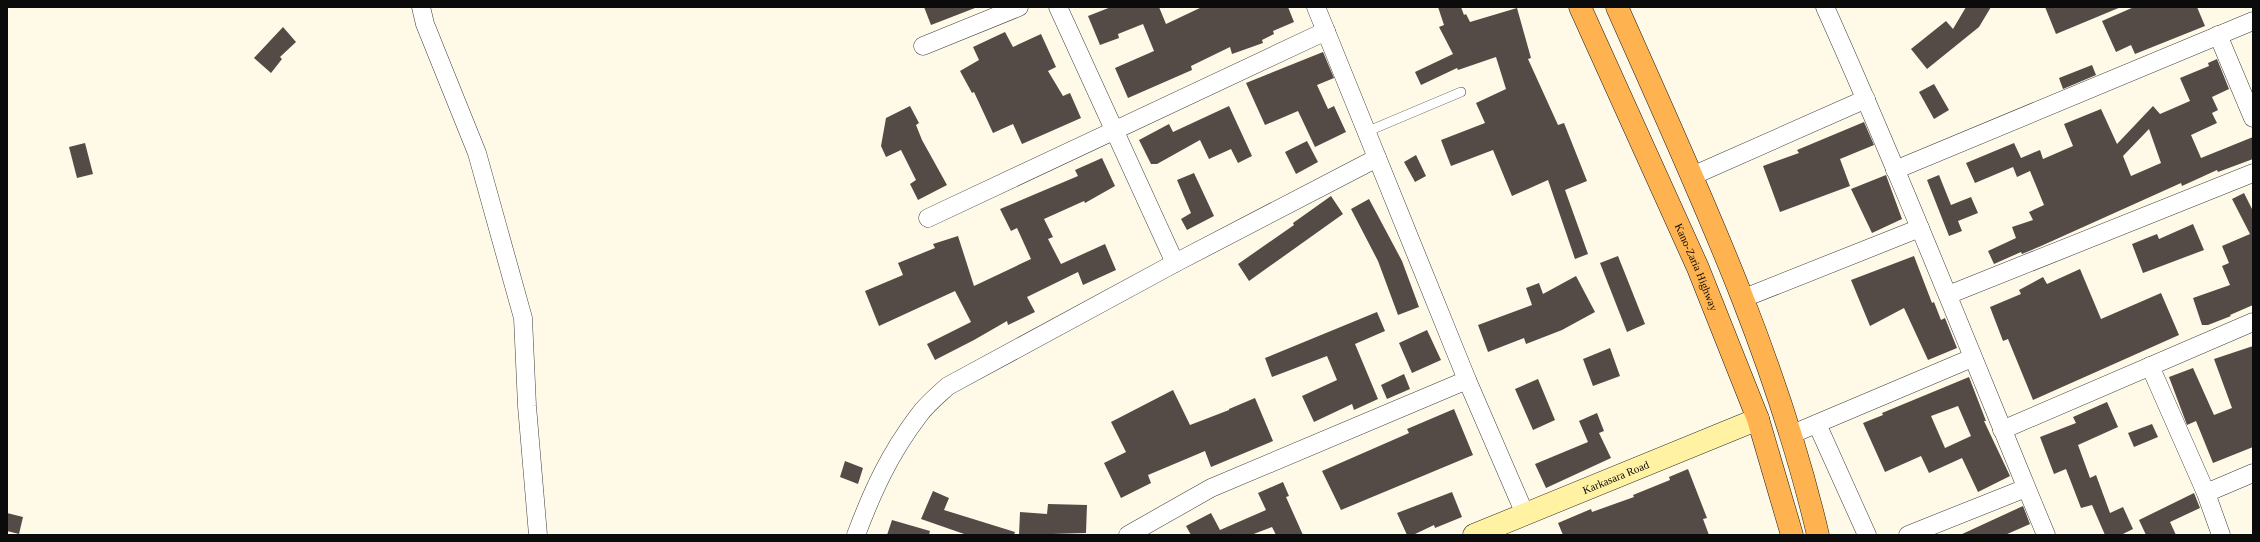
<svg xmlns="http://www.w3.org/2000/svg" width="2260" height="542" font-family="'Times New Roman',serif">
<style>
.building{fill:#544b46;fill-rule:evenodd}
.lines{fill:none;stroke-linecap:round;stroke-linejoin:round}
.service-casing{stroke:#3e3e3e;stroke-width:10}
.minor-casing{stroke:#3e3e3e;stroke-width:19}
.secondary-casing{stroke:#2d2d2d;stroke-width:23}
.trunk-casing{stroke:#1c1c1c;stroke-width:23}
.service{stroke:#fff;stroke-width:9}
.minor{stroke:#fff;stroke-width:18}
.secondary{stroke:#fff2a3;stroke-width:22}
.trunk{stroke:#feb350;stroke-width:22}
.labels{text-anchor:middle;dominant-baseline:central;stroke-width:4;stroke-linejoin:round;paint-order:stroke}
.street-label{font-size:11px;fill:#0b0b0b;stroke:#fff}
</style>
<rect width="100%" height="100%" fill="#fffae8"/>
<g class="building">
<polygon points="924,7 975,7 975,8 931,25"/>
<polygon points="1111,7 1159,7 1166,24 1202,7 1288,7 1294,22 1273,31 1274,34 1262,40 1263,43 1232,54 1230,47 1191,66 1192,70 1128,98 1115,68 1154,51 1143,24 1118,34 1119,38 1100,45 1088,16"/>
<polygon points="1438,7 1461,7 1464,15 1466,14 1470,22 1517,8 1531,58 1528,59 1558,125 1564,123 1587,181 1565,190 1588,254 1575,259 1548,180 1512,196 1493,150 1451,166 1441,140 1485,123 1476,103 1506,89 1496,57 1458,70 1457,68 1421,85 1415,72 1453,54 1439,27 1444,25"/>
<polygon points="1966,7 1991,7 1979,27 1927,69 1911,49 1946,21 1953,29"/>
<polygon points="2045,7 2121,7 2056,34"/>
<polygon points="2134,7 2197,7 2205,26 2135,54 2131,45 2116,52 2102,21"/>
<polygon points="283,27 296,42 280,57 282,59 271,73 254,58"/>
<polygon points="1005,32 1013,47 1041,34 1056,67 1048,71 1063,96 1070,93 1081,118 1022,144 1013,124 993,133 974,92 972,93 960,71 979,60 973,47"/>
<polygon points="1323,52 1334,78 1317,85 1328,109 1334,106 1346,132 1315,147 1298,111 1265,125 1246,83"/>
<path d="M2217 59 2229 89 2212 97 2218 110 2212 113 2217 123 2191 135 2201 158 2253 137V159L2218 172 2217 170 2182 186 2181 183 2041 246 2022 254 2021 252 1994 264 1988 251 2016 238 2012 227 2033 220 2029 212 2044 205 2030 171 2017 177 2013 167 1975 183 1966 163 2014 143 2021 158 2040 150 2043 159 2073 146 2064 124 2101 109 2117 144 2153 106 2160 114 2190 101 2180 78 2209 66 2208 63ZM2149 129 2161 163 2131 176 2123 156Z"/>
<polygon points="2092,65 2096,75 2063,89 2059,78"/>
<polygon points="1934,84 1949,110 1934,119 1919,92"/>
<polygon points="910,106 919,123 916,125 922,140 947,185 918,200 910,184 916,180 901,150 886,157 881,146 886,118"/>
<polygon points="1229,106 1252,156 1238,163 1231,149 1209,159 1200,140 1157,164 1151,164 1139,140 1169,124 1173,132"/>
<polygon points="1864,122 1874,145 1840,159 1850,186 1780,212 1763,166 1799,153 1797,150"/>
<polygon points="1307,141 1318,162 1296,174 1285,152"/>
<polygon points="85,143 93,174 77,178 69,147"/>
<polygon points="1416,155 1426,176 1415,182 1404,162"/>
<polygon points="1102,158 1115,186 1085,203 1084,201 1044,219 1053,237 1048,239 1061,264 1105,244 1116,270 1083,285 1078,272 1027,297 1035,312 1008,325 1007,321 974,340 935,360 927,344 971,322 955,291 879,326 865,291 903,275 898,263 935,248 933,244 958,236 974,286 1031,259 1017,228 1011,231 1000,209 1078,176 1075,170"/>
<polygon points="1194,173 1214,216 1187,230 1181,219 1191,213 1177,180"/>
<polygon points="1886,175 1902,219 1872,233 1851,189"/>
<polygon points="1939,175 1951,205 1971,197 1978,213 1958,221 1962,231 1949,236 1927,180"/>
<polygon points="2244,193 2253,211 2253,305 2230,315 2231,316 2208,325 2202,325 2193,298 2230,285 2222,266 2229,263 2222,246 2250,234 2232,199"/>
<polygon points="1331,196 1343,214 1249,281 1238,264 1294,225 1293,223"/>
<polygon points="1369,199 1402,261 1419,307 1398,315 1378,261 1351,209"/>
<polygon points="2193,224 2204,250 2143,273 2132,244 2157,234 2159,239"/>
<polygon points="1618,256 1645,324 1627,332 1600,263"/>
<polygon points="1914,256 1932,303 1934,302 1941,320 1945,318 1957,348 1928,360 1904,308 1870,326 1851,280"/>
<polygon points="2080,269 2101,319 2161,293 2179,335 2033,400 2008,339 2003,341 1990,307 2021,294 2019,290 2043,277 2047,284"/>
<polygon points="1576,276 1595,312 1562,330 1526,344 1524,338 1488,352 1478,325 1532,305 1526,288 1539,283 1543,294"/>
<polygon points="1377,312 1385,331 1355,344 1378,399 1354,410 1352,404 1314,422 1302,396 1337,380 1327,356 1272,377 1265,358"/>
<polygon points="1427,330 1441,360 1412,373 1399,343"/>
<polygon points="2253,346 2253,447 2213,463 2196,421 2187,425 2169,377 2193,368 2214,415 2232,408 2214,359"/>
<polygon points="1610,348 1620,376 1593,386 1583,359"/>
<polygon points="1404,374 1410,389 1387,399 1381,385"/>
<path d="M1969 377 1986 421H1984L2010 476 1978 492 1962 458 1929 473 1921 456 1885 472 1863 423 1883 415 1882 413ZM1958 406 1971 436 1945 448 1931 416Z"/>
<polygon points="1538,379 1555,420 1533,430 1515,389"/>
<polygon points="1173,390 1190,425 1229,410 1229,409 1255,398 1273,441 1211,467 1205,451 1148,475 1151,483 1121,498 1104,463 1126,452 1111,422"/>
<polygon points="2107,402 2118,427 2078,445 2090,478 2096,475 2110,513 2123,507 2133,529 2121,535 2105,535 2092,505 2081,508 2066,469 2054,474 2040,437 2076,423 2073,417"/>
<polygon points="1454,409 1473,455 1341,510 1322,471 1409,433 1407,429"/>
<polygon points="1597,413 1604,431 1599,433 1611,458 1546,488 1535,464 1588,442 1579,421"/>
<polygon points="2152,424 2158,437 2134,447 2128,433"/>
<polygon points="845,461 863,468 858,484 840,477"/>
<polygon points="1688,469 1707,518 1703,519 1709,535 1563,535 1558,523 1591,509 1592,512 1634,497 1633,495 1670,480 1669,477"/>
<polygon points="1283,482 1289,496 1286,497 1303,535 1276,535 1272,527 1251,535 1191,535 1186,526 1211,513 1220,530 1266,510 1258,493"/>
<polygon points="933,491 949,498 944,510 1015,532 1014,535 967,535 921,519"/>
<polygon points="1452,492 1462,517 1435,528 1434,525 1413,535 1407,535 1397,513"/>
<polygon points="2194,493 2200,508 2170,522 2176,535 2146,535 2139,520"/>
<polygon points="1048,504 1087,505 1086,533 1019,535 1020,512 1047,514"/>
<polygon points="2023,506 2030,524 2005,535 1960,535"/>
<polygon points="7,513 23,517 19,534 7,531"/>
<polygon points="892,520 930,531 929,535 887,535"/>
</g>
<g class="lines">
<g class="service-casing">
<polyline id="service" points="1366,132 1461,92"/>
</g>
<g class="minor-casing">
<g id="minor">
<polyline points="421,7 425,24 477,153 523,318 527,406 538,535"/>
<polyline points="1058,7 1175,263"/>
<polyline points="1316,7 1467,380 1525,514"/>
<path d="M1825 7C1903 181 1973 359 2046 535"/>
<polyline points="2218,35 2253,118"/>
<polyline points="923,46 1019,7"/>
<polyline points="1895,170 2253,21"/>
<polyline points="1692,176 1866,99"/>
<polyline points="928,218 1326,31"/>
<polyline points="1948,295 2253,173"/>
<polyline points="1744,298 1920,228"/>
<polyline points="2150,366 2206,493 2221,535"/>
<polyline points="1817,424 1867,535"/>
<polyline points="2002,430 2253,322"/>
<polyline points="1790,435 1972,358"/>
<polyline points="2206,493 2253,473"/>
<path d="M856 535C873 490 890 453 919 415 927 404 938 395 948 386L1175 263 1377 158"/>
<polyline points="1128,535 1211,488 1467,380"/>
<polyline points="1908,535 2026,488"/>
</g>
</g>
<g class="secondary-casing">
<g id="secondary">
<path id="s1" d="M1474 535 1758 419"/>
</g>
</g>
<g class="trunk-casing">
<g id="trunk">
<path id="s2" d="M1580 7 1698 268 1758 419 1792 535"/>
<path d="M1617 7C1693 179 1775 351 1818 535"/>
</g>
</g>
<use href="#service" class="service"/>
<use href="#minor" class="minor"/>
<use href="#secondary" class="secondary"/>
<use href="#trunk" class="trunk"/>
</g>
<g class="labels">
<g class="street-label">
<text stroke="none"><textPath href="#s2" startOffset="285">Kano-Zaria Highway</textPath></text>
<text stroke="none"><textPath href="#s1" startOffset="153">Karkasara Road</textPath></text>
</g>
</g>
<rect width="2260" height="542" fill="none" stroke="#0b0b0b" stroke-width="16"/>
</svg>
